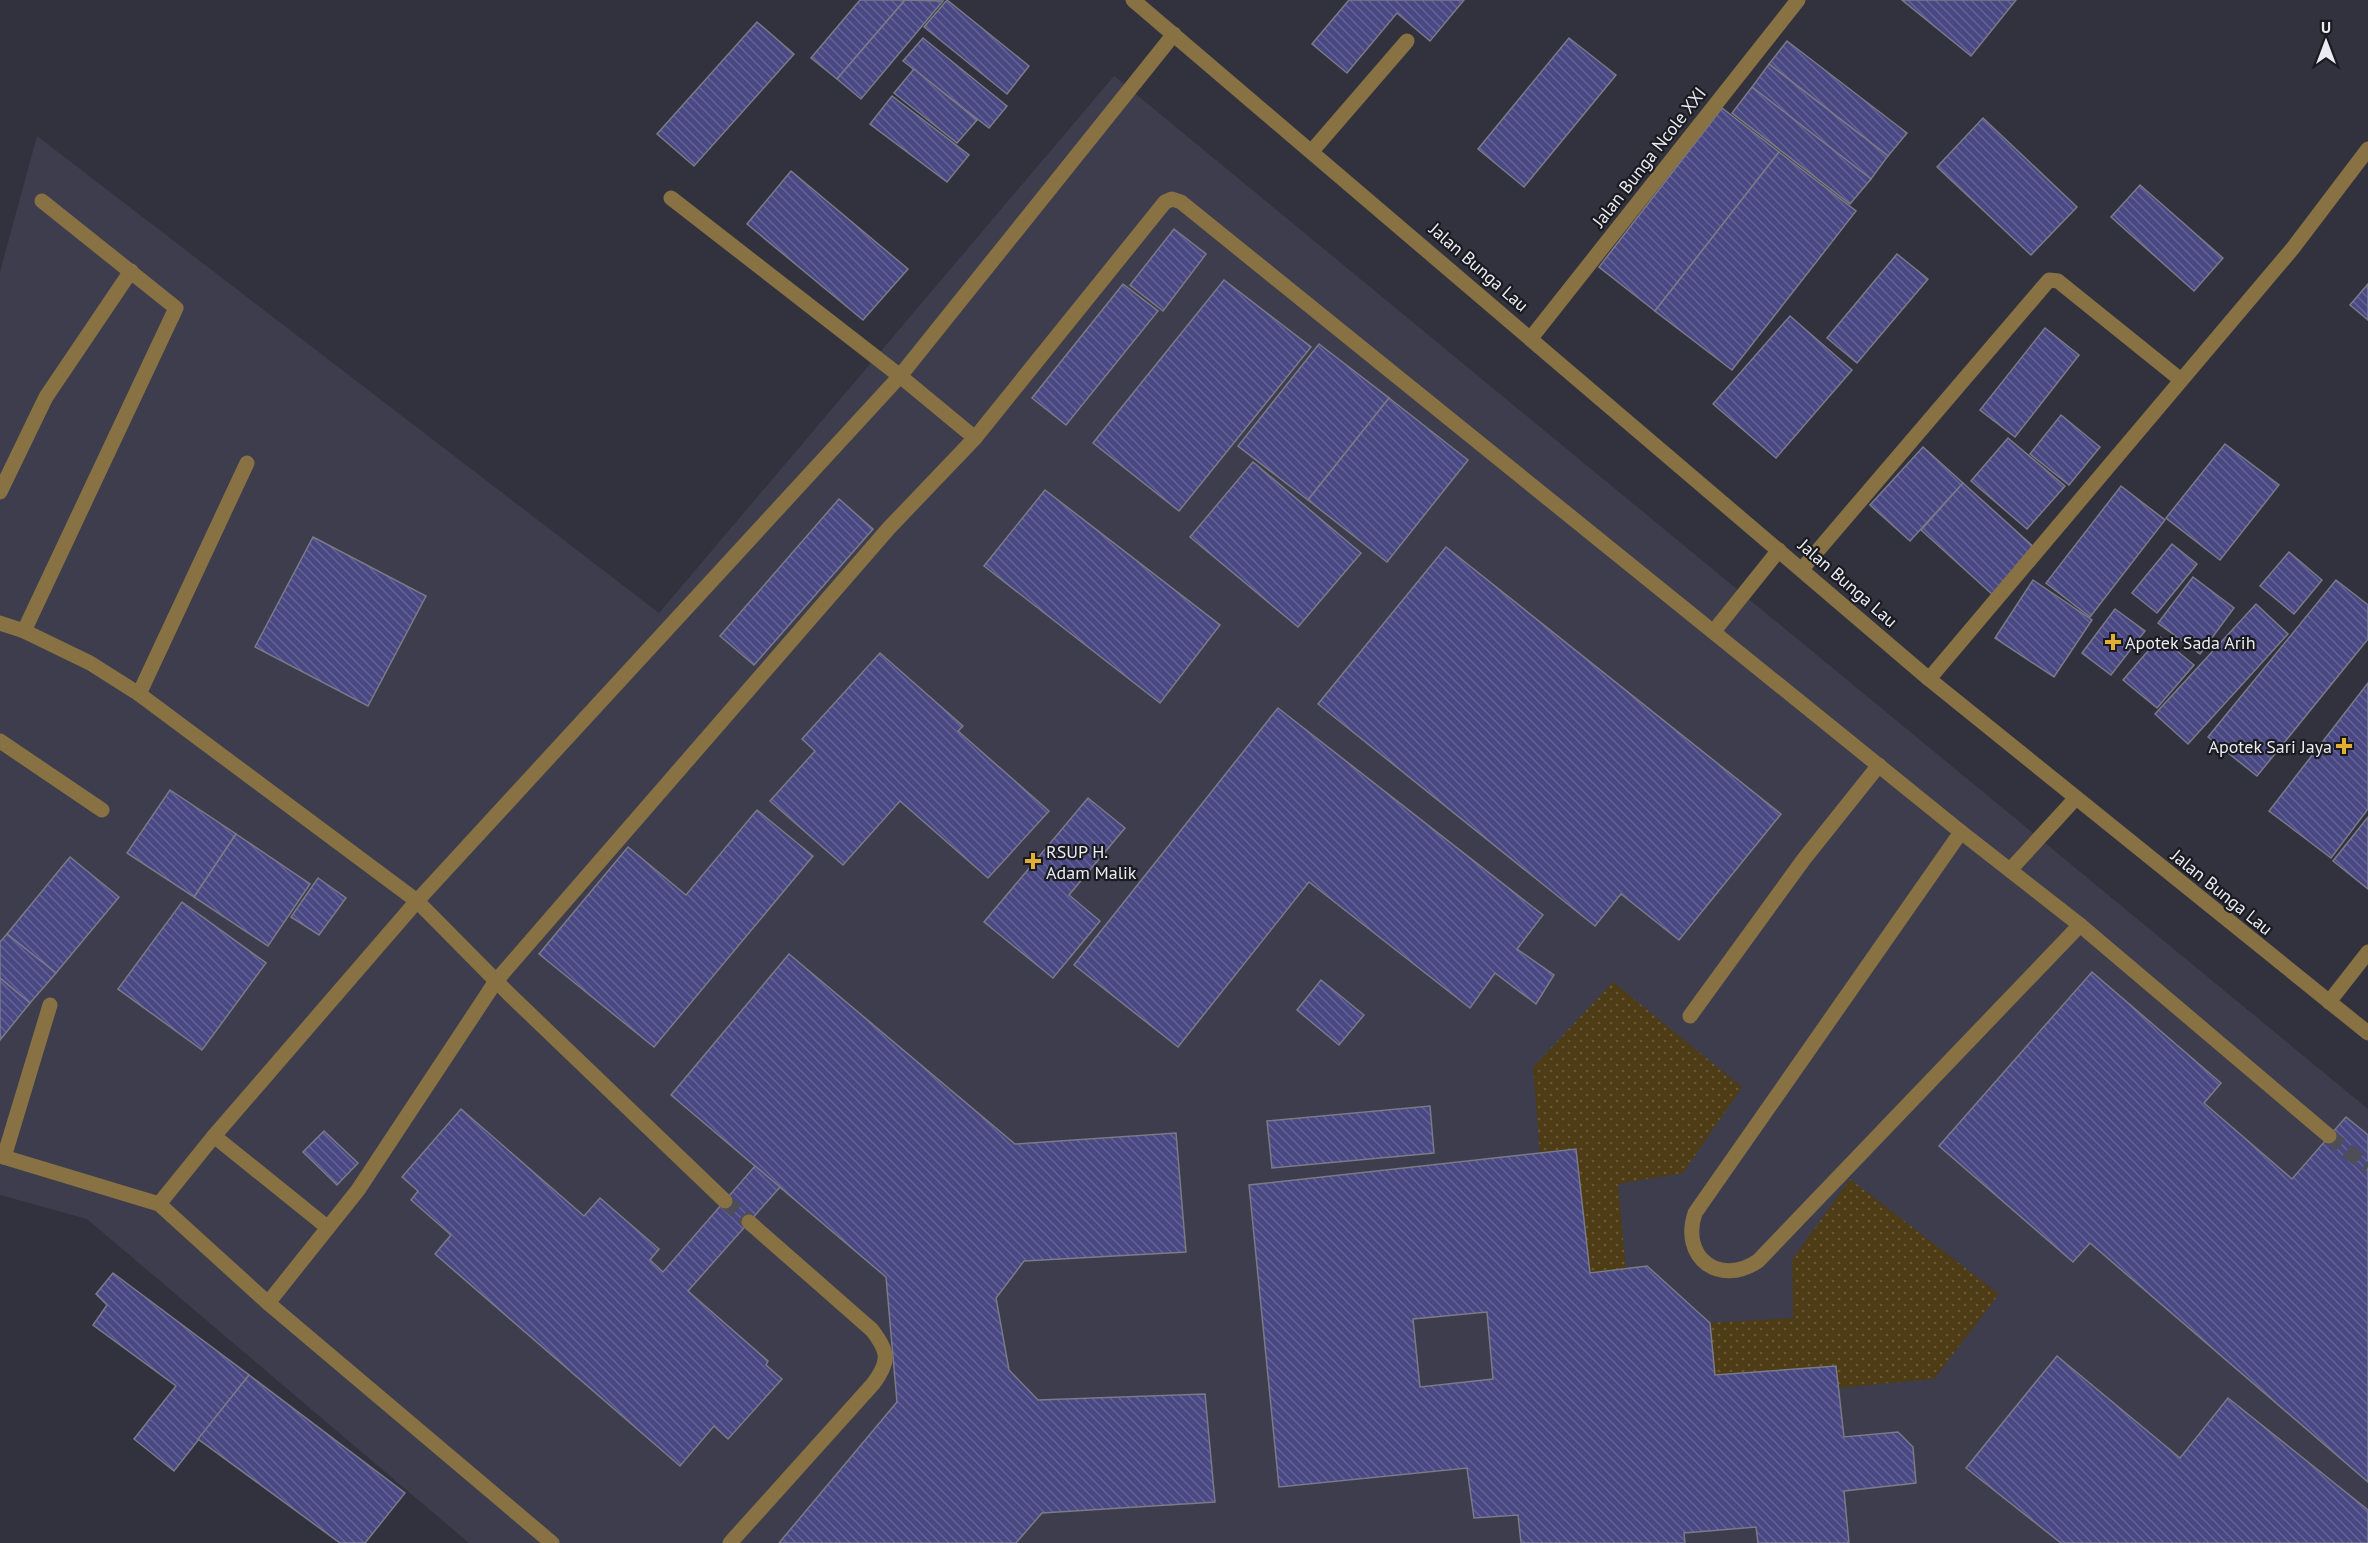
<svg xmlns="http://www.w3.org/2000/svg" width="2368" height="1543" font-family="'PT Sans',sans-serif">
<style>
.built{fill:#3d3d4d}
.grass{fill:url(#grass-dots)}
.building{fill:url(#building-back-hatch);stroke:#7a7a88;stroke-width:1.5;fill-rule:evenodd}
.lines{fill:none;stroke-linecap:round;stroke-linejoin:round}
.minor-tunnel{stroke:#4e4e59;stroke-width:15;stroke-dasharray:15 8;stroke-linecap:butt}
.minor{stroke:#887243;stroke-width:15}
.poi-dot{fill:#e1af34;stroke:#1a1b20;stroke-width:2}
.labels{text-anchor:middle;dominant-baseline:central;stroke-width:4.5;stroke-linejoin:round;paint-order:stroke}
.street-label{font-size:18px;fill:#ebecf3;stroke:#1a1b20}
.poi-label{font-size:18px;fill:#ebecf3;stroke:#1a1b20;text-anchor:start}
</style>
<defs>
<pattern id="grass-dots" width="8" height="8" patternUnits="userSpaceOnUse" patternTransform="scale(1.5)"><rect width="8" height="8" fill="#4d3c15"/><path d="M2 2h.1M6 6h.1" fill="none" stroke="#675838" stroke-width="1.8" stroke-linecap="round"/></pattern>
<pattern id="building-back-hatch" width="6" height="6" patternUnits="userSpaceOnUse" patternTransform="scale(1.5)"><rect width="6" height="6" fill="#4a4883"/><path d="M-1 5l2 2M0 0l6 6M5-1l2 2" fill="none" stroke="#646395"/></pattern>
</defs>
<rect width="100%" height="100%" fill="#32323e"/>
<polygon class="built" points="1114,76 2368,1109 2368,1543 469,1543 87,1219 0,1195 0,272 37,136 659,613"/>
<g class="grass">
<polygon points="1613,982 1742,1087 1683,1173 1618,1184 1626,1269 1590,1273 1576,1150 1540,1154 1533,1067"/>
<polygon points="1850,1179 1999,1294 1934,1379 1838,1388 1835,1366 1715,1375 1710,1323 1793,1318 1792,1260"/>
</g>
<g class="building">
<polygon points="860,0 905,0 837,79 811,58"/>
<polygon points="905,0 943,1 861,99 837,79"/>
<polygon points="947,0 1029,66 1007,94 924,27"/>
<polygon points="1349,0 1464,0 1430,41 1397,13 1347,73 1312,44"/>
<polygon points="1902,0 2016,0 1971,56"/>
<polygon points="757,22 794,54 694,166 657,134"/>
<polygon points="923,38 1007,106 989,128 903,61"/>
<polygon points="1569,38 1616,75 1524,187 1478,149"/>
<polygon points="1787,41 1907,133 1888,156 1769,64"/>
<polygon points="1769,64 1888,156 1871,179 1752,87"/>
<polygon points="914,69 977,120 957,143 894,93"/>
<polygon points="1752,87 1871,179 1850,204 1732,113"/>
<polygon points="892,96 969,155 947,182 870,124"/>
<polygon points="1722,108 1779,152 1655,311 1599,267"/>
<polygon points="1983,118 2077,207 2031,255 1937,167"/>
<polygon points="1779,152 1856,211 1732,370 1655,311"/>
<polygon points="791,171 908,269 863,320 747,224"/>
<polygon points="2140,185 2223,258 2194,291 2111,217"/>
<polygon points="1174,229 1206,254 1163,311 1130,285"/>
<polygon points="1897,254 1928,279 1857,363 1827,338"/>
<polygon points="1224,280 1311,347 1179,511 1093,443"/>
<polygon points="1123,284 1158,311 1066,425 1032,398"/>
<polygon points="2368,284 2368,320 2350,305"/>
<polygon points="1790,316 1852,370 1776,458 1713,404"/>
<polygon points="2045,328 2079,355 2015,437 1980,410"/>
<polygon points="1319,344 1389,398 1308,500 1238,446"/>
<polygon points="1389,398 1468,460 1387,562 1308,500"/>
<polygon points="2061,415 2100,447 2069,485 2030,454"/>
<polygon points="2008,438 2065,486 2027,529 1971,481"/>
<polygon points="2225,444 2279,485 2220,560 2166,518"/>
<polygon points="1923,447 1963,483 1910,541 1870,505"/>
<polygon points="1253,462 1361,553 1298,627 1190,537"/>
<polygon points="1963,483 2036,549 1993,595 1921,530"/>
<polygon points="2121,486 2165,520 2090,617 2046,583"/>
<polygon points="1045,490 1220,625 1160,703 984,566"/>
<polygon points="839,499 873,529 754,665 720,636"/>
<polygon points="313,537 426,596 368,706 255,647"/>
<polygon points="2172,544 2197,564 2157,613 2132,593"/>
<polygon points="1446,547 1781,814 1679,940 1621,894 1595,926 1318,704"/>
<polygon points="2289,552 2322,580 2294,614 2260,586"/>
<polygon points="2193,577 2234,608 2200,654 2158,623"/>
<polygon points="2033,580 2092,620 2054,677 1995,638"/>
<polygon points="2336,580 2368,605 2368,639 2257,776 2208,737"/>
<polygon points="2256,604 2288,634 2188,744 2155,714"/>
<polygon points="2115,609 2145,631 2111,675 2082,653"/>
<polygon points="2160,637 2194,665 2157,708 2123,680"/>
<polygon points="880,653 963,726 958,731 1049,811 988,878 900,801 843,865 770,801 815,751 802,739"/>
<polygon points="2368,683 2368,809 2331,858 2269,811"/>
<polygon points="1278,708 1543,915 1517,949 1554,975 1536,1004 1495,973 1470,1008 1309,882 1178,1047 1074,965"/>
<polygon points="170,790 236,834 194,897 127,853"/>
<polygon points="1088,798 1125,828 1069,895 1100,921 1053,978 984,922"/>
<polygon points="757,810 813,856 654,1047 539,954 628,847 686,895"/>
<polygon points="2368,817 2368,889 2333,861"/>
<polygon points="236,834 310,884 268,946 194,897"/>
<polygon points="70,857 119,897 56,973 7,934"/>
<polygon points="318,878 346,898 319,935 291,917"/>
<polygon points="182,902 266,963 202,1050 118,989"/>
<polygon points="7,934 56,973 30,1003 0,978 0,942"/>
<polygon points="789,954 1015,1144 1176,1133 1186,1252 1024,1261 996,1298 1009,1370 1038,1400 1205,1394 1215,1502 1042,1513 1016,1543 779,1543 897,1402 886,1277 671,1095"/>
<polygon points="2092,972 2221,1083 2204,1103 2292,1179 2346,1117 2368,1135 2368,1482 2090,1243 2073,1262 1939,1146"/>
<polygon points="0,978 30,1003 0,1040"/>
<polygon points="1321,980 1364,1015 1339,1045 1297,1010"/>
<polygon points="1430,1106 1434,1153 1272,1168 1267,1121"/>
<polygon points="461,1109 584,1216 600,1198 659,1249 650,1260 663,1272 755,1166 780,1187 688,1291 768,1361 766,1365 782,1379 728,1439 714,1426 680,1466 435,1254 451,1235 411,1200 418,1191 402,1177"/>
<polygon points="324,1131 358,1163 337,1185 303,1152"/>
<path d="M1576 1149 1590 1273 1647 1266 1710 1323 1715 1375 1836 1366 1844 1437 1898 1432 1913 1447 1916 1483 1844 1491 1849 1543H1758L1756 1527 1684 1533 1685 1543H1521L1518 1515 1474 1518 1467 1468 1279 1487 1249 1185ZM1487 1312 1493 1379 1420 1387 1413 1319Z"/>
<polygon points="113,1273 249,1375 174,1471 134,1439 176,1386 93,1325 107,1305 96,1294"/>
<polygon points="2057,1356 2180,1458 2228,1398 2368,1510 2368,1543 2061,1543 1966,1468"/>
<polygon points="249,1375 405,1493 365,1543 340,1543 198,1439"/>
</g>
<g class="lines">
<g class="minor-tunnel">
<polyline points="2329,1136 2368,1167"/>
<polyline points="725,1201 749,1222"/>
</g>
<g class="minor">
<polyline points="1133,0 1929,679 2368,1033"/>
<polyline points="1312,151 1407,41"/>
<polyline points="671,198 900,376 975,438"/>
<polyline points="1531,338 1798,0"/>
<polyline points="0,492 46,397 131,271"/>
<polyline points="1802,569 2049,280 2058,281 2181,380"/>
<polyline points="0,623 24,631 90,663 139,694 417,901 509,994 725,1201"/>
<polyline points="24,631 176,308 42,201"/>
<polyline points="1714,631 1779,550"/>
<polyline points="1929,679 2293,248 2368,149"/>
<polyline points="139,694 247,463"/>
<polyline points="0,741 102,810"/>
<path d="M1961 832 1695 1213C1680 1258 1720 1287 1758 1261L2080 925"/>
<polyline points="2010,870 2075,799"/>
<polyline points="2329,1002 2368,952"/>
<polyline points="1690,1016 1804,859 1879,765"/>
<polyline points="214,1136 327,1227"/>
<polyline points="0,1156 159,1204 268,1303 552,1543"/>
<polyline points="4,1157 50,1005"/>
<polyline points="159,1204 214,1136 417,901 900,376 1174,34"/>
<polyline points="268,1303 358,1190 496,981 889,528 975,438 1165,202 1172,199 1181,202 1961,832 2080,925 2329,1136"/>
<path d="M730 1543 873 1384C890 1361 889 1352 872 1330L749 1222"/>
</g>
</g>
<g class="poi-dot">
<path d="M2110 633h6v6h6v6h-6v6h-6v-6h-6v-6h6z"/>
<path d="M2341 737h6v6h6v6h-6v6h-6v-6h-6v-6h6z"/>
<path d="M1030 852h6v6h6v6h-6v6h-6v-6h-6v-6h6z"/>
</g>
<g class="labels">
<g class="street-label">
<text transform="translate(1649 157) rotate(-52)">Jalan Bunga Ncole XXI</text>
<text transform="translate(1479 267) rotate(41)">Jalan Bunga Lau</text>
<text transform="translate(1848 583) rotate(41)">Jalan Bunga Lau</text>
<text transform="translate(2222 892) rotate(39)">Jalan Bunga Lau</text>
</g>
<g class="poi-label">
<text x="2125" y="642">Apotek Sada Arih</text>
<text x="2332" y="746" text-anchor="end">Apotek Sari Jaya</text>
<text x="1046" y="851">RSUP H.<tspan x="1046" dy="21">Adam Malik</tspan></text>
</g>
</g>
<g transform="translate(2326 42)" stroke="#1a1b20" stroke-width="4.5" paint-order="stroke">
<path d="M0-4.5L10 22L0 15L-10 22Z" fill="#ebecf3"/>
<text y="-9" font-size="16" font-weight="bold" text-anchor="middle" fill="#ebecf3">U</text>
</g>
</svg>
